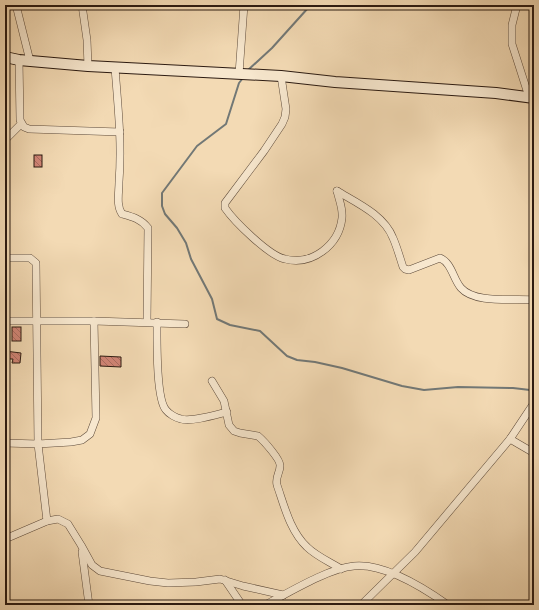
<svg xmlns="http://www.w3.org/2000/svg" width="539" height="610" font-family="Alegreya,serif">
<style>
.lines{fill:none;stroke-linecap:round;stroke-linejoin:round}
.stream{stroke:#727876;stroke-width:2}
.building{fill:url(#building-back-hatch);stroke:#2b1a11}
.street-casing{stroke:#5d4a3a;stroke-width:8}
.secondary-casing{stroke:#2b1a11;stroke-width:12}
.street{stroke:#f7e7ce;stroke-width:7}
.secondary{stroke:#f7e7ce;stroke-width:10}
</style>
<defs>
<pattern id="building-back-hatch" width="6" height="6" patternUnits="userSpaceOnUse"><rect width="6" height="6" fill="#d38678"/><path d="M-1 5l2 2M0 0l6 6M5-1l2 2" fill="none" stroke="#ab6d61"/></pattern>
</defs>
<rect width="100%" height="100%" fill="#f3dab4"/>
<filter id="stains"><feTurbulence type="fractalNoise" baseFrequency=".005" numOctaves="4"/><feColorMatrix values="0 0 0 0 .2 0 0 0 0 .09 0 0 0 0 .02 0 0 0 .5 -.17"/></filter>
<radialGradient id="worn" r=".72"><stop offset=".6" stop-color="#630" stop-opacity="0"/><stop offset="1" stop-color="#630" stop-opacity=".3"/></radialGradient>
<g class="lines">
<g class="stream">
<polyline points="247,71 272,48 308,8 309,5"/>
<polyline points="243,78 239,83 226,124 197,146 162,193 162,206 165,214 177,228 186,243 191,259 212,299 217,319 230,325 260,331 287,356 297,360 315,362 342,368 402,386 424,390 458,387 513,388 530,390 534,392"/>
</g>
</g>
<g class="building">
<rect x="34" y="155" width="8" height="12"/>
<rect x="12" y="327" width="9" height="14"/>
<polygon points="5,351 21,353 20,363 12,363 13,359 5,359"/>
<polygon points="100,356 121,357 121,367 100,366"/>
</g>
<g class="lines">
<g class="street-casing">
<g id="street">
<polyline points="16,5 30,61"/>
<polyline points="82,5 87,40 88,66"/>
<polyline points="517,5 512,25 512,44 529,97"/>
<polyline points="19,60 20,120 24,127 29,129 120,132"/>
<path d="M115 68C118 106 122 144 119 182 119 193 116 205 122 214 133 217 141 219 148 228L147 322"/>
<polyline points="239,74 244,5"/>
<path d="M281 76 286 109 285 117 282 124 264 151 225 203V208C234 221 269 256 285 259 312 266 339 245 342 218 343 208 339 200 337 191"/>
<polyline points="5,140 21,124"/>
<path d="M337 191C357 203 384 215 393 238 397 247 400 258 403 267L405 269 409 270 440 258C452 263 453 279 461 288 475 304 514 298 534 300"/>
<polyline points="5,258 30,258 36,263 38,444 47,521"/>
<polyline points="5,321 94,321 185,324"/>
<path d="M157 322C157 340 156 399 166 410 169 414 176 418 181 419 192 422 215 415 227 412"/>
<path d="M212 381 224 401 229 425 234 431 240 433 258 436C264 441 281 460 280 466 280 473 275 477 277 485 284 505 290 531 307 547 316 556 330 562 341 569"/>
<polyline points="510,439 534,453"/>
<polyline points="5,443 38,444 71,442 82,440 90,434 96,418 94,321"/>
<polyline points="5,539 47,521 58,519 68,524 81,545 92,565 100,571 150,581 168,583 196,582 220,579 243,586 283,595"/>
<polyline points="82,552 89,605"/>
<polyline points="225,580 242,605"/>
<path d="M265 605C288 593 329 568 354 566 385 563 424 588 448 605"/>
<polyline points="361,605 415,552 510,439 534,403"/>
</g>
</g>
<g class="secondary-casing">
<polyline id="secondary" points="5,57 19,60 88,66 281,76 335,82 496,93 534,98"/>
</g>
<use href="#street" class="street"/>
<use href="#secondary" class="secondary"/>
</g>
<rect width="539" height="610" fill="none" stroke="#f3dab4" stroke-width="20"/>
<rect x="6" y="6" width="527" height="598" fill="none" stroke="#2b1a11" stroke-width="2"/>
<rect x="10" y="10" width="519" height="590" fill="none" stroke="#2b1a11"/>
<rect width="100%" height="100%" filter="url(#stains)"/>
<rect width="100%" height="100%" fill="url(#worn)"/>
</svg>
